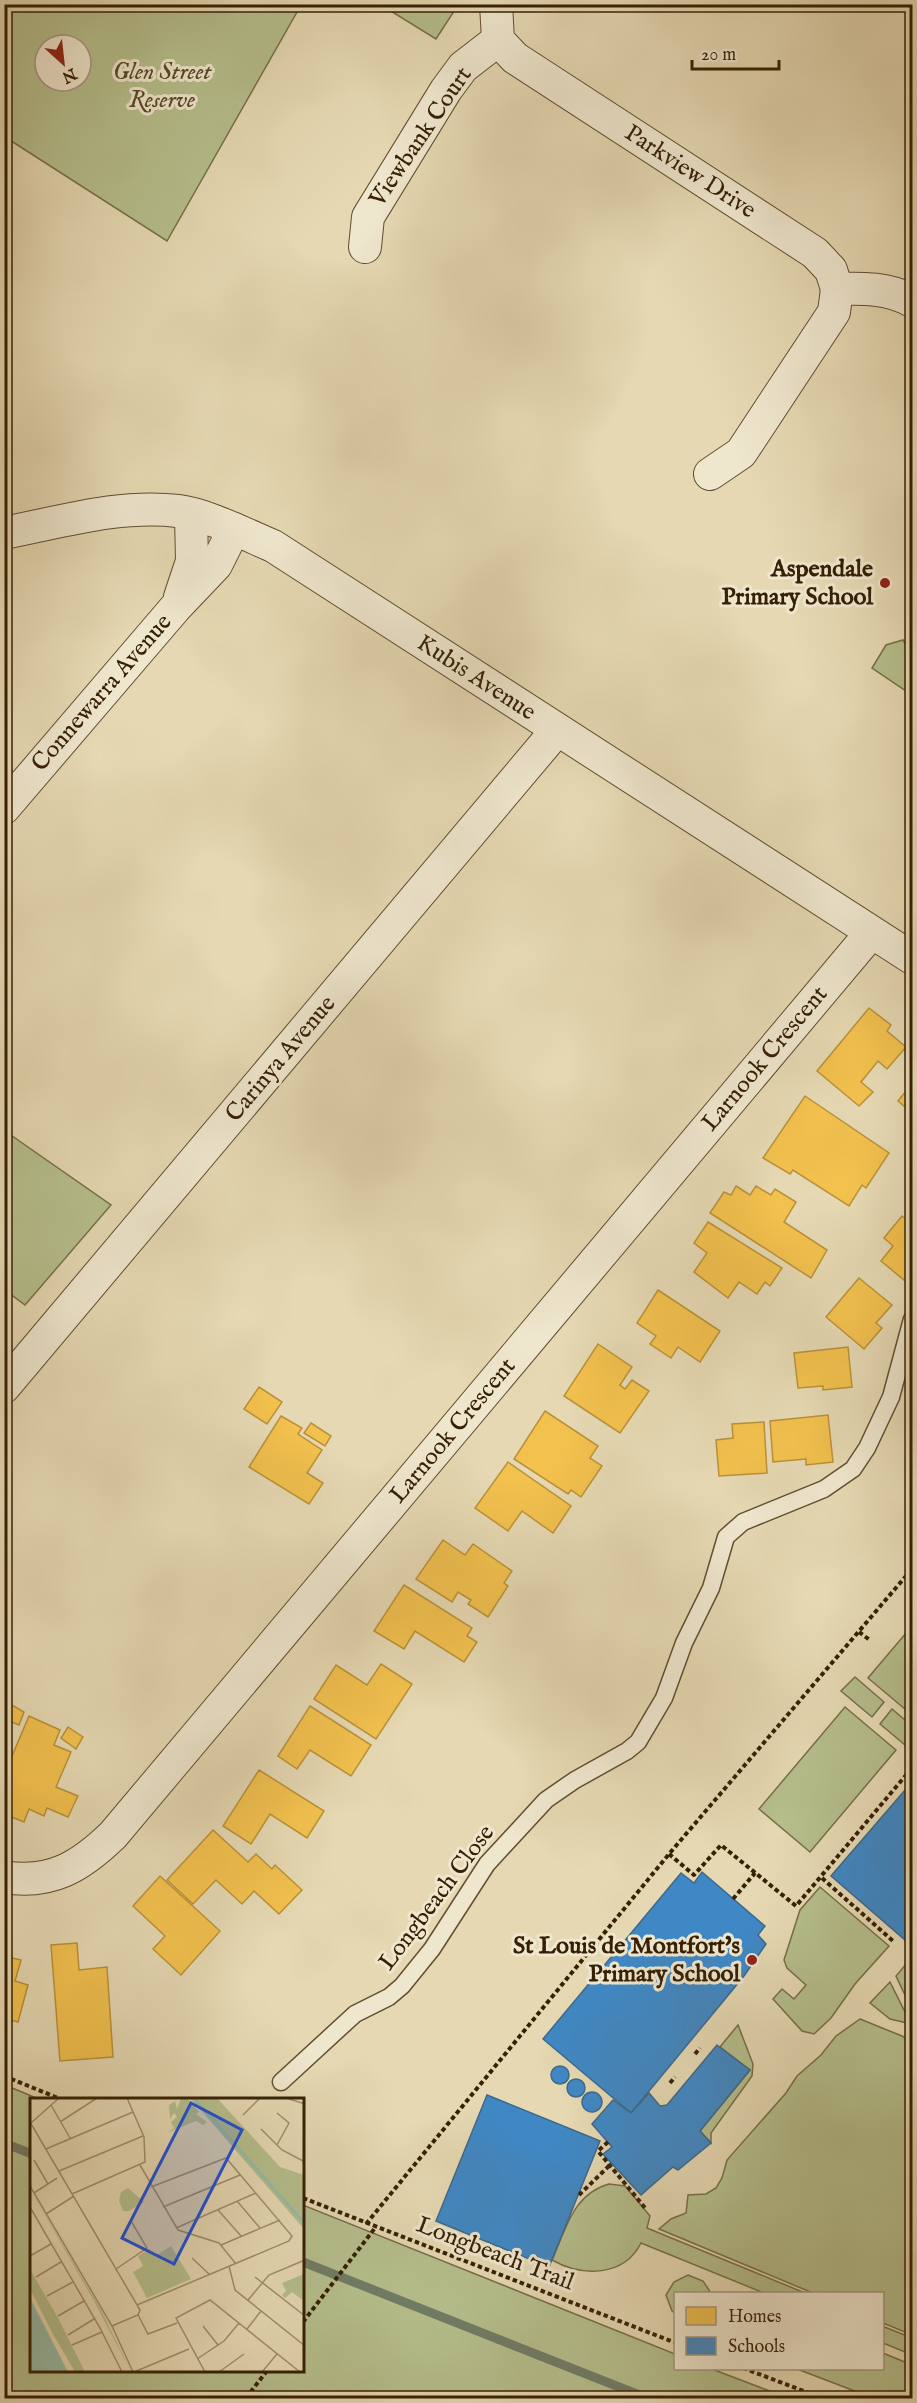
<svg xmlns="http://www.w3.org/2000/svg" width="917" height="2403" font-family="'IM FELL English',serif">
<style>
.green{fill:#b5be8c;stroke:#766f48;stroke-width:1.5;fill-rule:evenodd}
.homes{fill:#f2c14e;stroke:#ba9138;stroke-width:1.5}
.schools{fill:#3f88c5;stroke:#3c698b;stroke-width:1.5}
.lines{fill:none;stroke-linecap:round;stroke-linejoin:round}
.stream{stroke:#707d66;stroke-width:9}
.lane-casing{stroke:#624e30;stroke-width:19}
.street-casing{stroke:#624e30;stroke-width:34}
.path{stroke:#362004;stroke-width:4;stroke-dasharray:4.5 3;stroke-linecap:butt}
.lane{stroke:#eee6cd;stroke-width:16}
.street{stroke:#eee6cd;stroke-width:32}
.poi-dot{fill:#8f2418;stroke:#eee6cd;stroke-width:2}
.labels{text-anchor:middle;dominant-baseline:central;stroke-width:6;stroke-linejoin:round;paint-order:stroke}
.park-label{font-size:24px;font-style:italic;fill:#564826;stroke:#eee6cd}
.street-label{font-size:24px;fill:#362004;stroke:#eee6cd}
.poi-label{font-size:24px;font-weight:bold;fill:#362004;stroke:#eee6cd;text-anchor:end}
.inset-river{fill:none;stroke:#97bba7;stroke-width:3}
.inset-road{fill:none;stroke:#9f8e6c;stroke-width:1.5}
.view{fill:#1d4ed8;fill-opacity:0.15;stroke:#1d4ed8;stroke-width:3}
.inset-edge{fill:none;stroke:#362004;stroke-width:3}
</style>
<rect width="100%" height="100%" fill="#e5d8b2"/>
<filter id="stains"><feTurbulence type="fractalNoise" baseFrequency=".00333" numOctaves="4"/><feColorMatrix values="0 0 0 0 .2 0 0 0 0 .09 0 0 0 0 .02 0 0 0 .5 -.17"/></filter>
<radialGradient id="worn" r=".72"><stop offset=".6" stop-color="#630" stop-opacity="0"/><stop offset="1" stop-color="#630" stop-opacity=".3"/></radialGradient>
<g class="green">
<path d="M4 5 5 4 301 5 167 241 5 137ZM45 45H81V81H45Z"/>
<polygon points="381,5 458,5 436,39"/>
<polygon points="903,640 912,655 912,695 872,668 886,645"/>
<polygon points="5,1131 111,1205 25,1305 5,1290"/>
<polygon points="912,1626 912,1715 868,1678"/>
<polygon points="855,1677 884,1702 872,1717 841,1691"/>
<polygon points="845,1707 896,1750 810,1852 759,1809"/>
<polygon points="892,1709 912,1726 911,1750 880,1724"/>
<polygon points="820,1887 889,1946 855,1984 831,2018 814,2034 802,2031 773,1999 782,1989 794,1999 806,1985 787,1968 784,1960 800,1910"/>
<polygon points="912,1957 912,2010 896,1976"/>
<polygon points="890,1982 911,2024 890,2019 870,2003"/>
<polygon points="860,2019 902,2036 912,2044 912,2335 883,2323 882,2294 813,2293 659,2229 671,2219 686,2213 688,2195 706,2194 716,2188 722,2178 727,2160 786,2093 797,2076 821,2055 836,2036"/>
<polygon points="738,2025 753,2064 752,2076 711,2133 711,2143 700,2131 750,2070 720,2047"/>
<polygon points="5,2085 41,2100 32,2100 32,2372 303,2372 303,2205 675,2354 676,2368 712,2369 788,2398 5,2398"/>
<path d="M609 2184 625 2186 650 2216 647 2228 805 2293H764L641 2243C624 2277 582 2277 552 2260 566 2229 573 2194 609 2184Z"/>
<polygon points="688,2275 703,2281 711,2293 676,2294 675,2313 672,2311 666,2295 674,2282"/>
<polygon points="882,2326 912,2338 912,2355 883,2343"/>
<polygon points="883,2353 912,2365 912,2398 873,2398 797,2369 882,2368"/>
</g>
<g class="homes">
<polygon points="400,4 414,4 410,11"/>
<polygon points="869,1008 891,1025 887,1031 906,1047 887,1069 878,1061 861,1082 873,1092 859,1106 817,1071"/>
<polygon points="911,1085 912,1085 912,1113 898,1101"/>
<polygon points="805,1096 889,1153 866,1188 862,1185 849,1206 793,1170 790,1174 763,1158"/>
<polygon points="736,1186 750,1195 756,1186 771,1195 775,1189 796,1202 784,1222 827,1250 811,1278 710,1213 724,1192 731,1195"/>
<polygon points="902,1216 912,1224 912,1281 910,1285 881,1261 893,1246 884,1238"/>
<polygon points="708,1222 782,1268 770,1286 765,1282 757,1294 739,1282 728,1298 694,1272 707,1253 694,1243"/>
<polygon points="859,1278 892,1305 876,1323 882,1328 864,1349 826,1317"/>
<polygon points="658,1290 720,1331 700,1362 678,1347 671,1358 650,1344 656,1336 637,1323"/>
<polygon points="598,1344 632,1367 620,1385 625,1389 632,1380 649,1391 620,1433 564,1396"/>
<polygon points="848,1347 852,1387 823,1390 823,1386 798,1388 794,1353"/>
<polygon points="259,1387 282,1402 267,1424 244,1409"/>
<polygon points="545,1411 598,1446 590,1458 602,1466 581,1497 571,1490 568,1494 514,1459"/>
<polygon points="828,1415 833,1462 806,1465 806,1459 773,1462 770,1421"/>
<polygon points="281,1416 302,1428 298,1434 322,1450 307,1473 323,1483 309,1504 249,1467"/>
<polygon points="764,1422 767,1473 719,1476 716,1440 733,1438 732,1424"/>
<polygon points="311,1423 331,1436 325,1446 304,1433"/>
<polygon points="508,1462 571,1506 553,1533 522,1511 508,1531 475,1508"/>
<polygon points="443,1540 465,1555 473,1544 512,1571 504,1583 508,1586 488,1617 468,1604 471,1600 458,1592 452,1602 416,1579"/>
<polygon points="404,1585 472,1628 467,1636 477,1642 464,1662 415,1631 404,1649 374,1631"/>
<polygon points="4,1593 12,1598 4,1609"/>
<polygon points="4,1633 11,1638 4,1648"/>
<polygon points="381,1664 412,1684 376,1739 314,1699 336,1665 367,1685"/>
<polygon points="10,1704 24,1712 19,1725 4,1719"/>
<polygon points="310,1706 371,1745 351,1776 310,1750 297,1769 278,1756"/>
<polygon points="29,1716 60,1730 54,1745 71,1752 56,1787 78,1796 68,1817 47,1808 44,1816 29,1809 24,1822 4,1814 4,1775"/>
<polygon points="68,1727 83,1737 76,1749 61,1738"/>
<polygon points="259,1770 324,1811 307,1838 270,1814 251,1844 223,1826"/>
<polygon points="213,1830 248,1862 256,1854 272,1869 275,1865 302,1890 279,1914 254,1891 242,1904 216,1880 193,1904 167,1880"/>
<polygon points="160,1876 220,1931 181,1975 153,1949 165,1936 133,1906"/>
<polygon points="77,1943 79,1970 107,1967 113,2057 60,2061 51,1945"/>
<polygon points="4,1956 21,1960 15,1981 28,1985 18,2022 4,2018"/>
</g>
<g class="schools">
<polygon points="912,1782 912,1946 831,1876"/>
<polygon points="702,1872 765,1926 758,1935 766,1944 744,1976 631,2113 543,2039 681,1873 694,1883"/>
<polygon points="717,2045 750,2070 700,2131 711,2143 678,2170 673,2167 641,2195 603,2154 612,2147 592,2124 613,2100 631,2113 649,2093 660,2106 667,2105"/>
<circle cx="560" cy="2075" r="9"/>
<circle cx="576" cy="2088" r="9"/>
<circle cx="592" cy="2102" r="10"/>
<polygon points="487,2095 600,2141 549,2267 436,2221"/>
</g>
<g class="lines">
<g class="stream">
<polyline points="4,2143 32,2154"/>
<polyline points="303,2262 647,2398"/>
</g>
<g class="lane-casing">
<polyline id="lane" points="281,2082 355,2014 389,1997 402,1986 432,1949 487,1864 546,1800 575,1780 627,1751 638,1742 664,1698 684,1643 711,1588 726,1537 743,1522 824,1489 853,1469 867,1448 891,1397 912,1319"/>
</g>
<g class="street-casing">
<g id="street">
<path d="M496 4 498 40 515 58 815 253 831 270 837 289C863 288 889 288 912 301"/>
<polyline points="365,247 368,217 446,90 463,67 498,40"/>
<polyline points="710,474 741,453 834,312 837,289"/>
<path d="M4 533C61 522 120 504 178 511 205 514 247 535 273 546L912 958"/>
<polyline points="180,597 192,561 191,515"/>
<polyline points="4,808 176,607 216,565 234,529"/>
<polyline points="4,1387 557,730"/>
<path d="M4 1877C51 1885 81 1866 113 1835L871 933"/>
</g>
</g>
<g class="path">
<polyline points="859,1632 871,1641"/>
<polyline points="669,1854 694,1875 721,1845 796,1906 912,1768"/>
<polyline points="822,1878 893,1941"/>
<polyline points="733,1899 755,1873"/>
<polyline points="695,2054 700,2048"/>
<polyline points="4,2076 63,2100"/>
<polyline points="670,2083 675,2077"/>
<polyline points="608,2142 598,2151 646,2209"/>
<polyline points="579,2195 610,2165"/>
<polyline points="303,2198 676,2343"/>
<polyline points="366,2224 669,1854 912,1569"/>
<polyline points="303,2322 375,2228"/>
<polyline points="743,2368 822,2398"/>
<polyline points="246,2398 266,2372"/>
</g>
<use href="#lane" class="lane"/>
<use href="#street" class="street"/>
</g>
<g class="poi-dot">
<circle cx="885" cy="583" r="6"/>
<circle cx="752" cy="1960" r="6"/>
</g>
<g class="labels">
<g class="park-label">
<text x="162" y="72">Glen Street<tspan x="162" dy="28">Reserve</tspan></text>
</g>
<g class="street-label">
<text transform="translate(421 137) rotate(-56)">Viewbank Court</text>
<text transform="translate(690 172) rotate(33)">Parkview Drive</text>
<text transform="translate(476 678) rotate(33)">Kubis Avenue</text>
<text transform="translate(102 693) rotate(-49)">Connewarra Avenue</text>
<text transform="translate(281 1059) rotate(-50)">Carinya Avenue</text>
<text transform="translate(765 1059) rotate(-50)">Larnook Crescent</text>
<text transform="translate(453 1431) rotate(-50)">Larnook Crescent</text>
<text transform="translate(437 1898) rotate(-53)">Longbeach Close</text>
<text transform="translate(495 2254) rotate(21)">Longbeach Trail</text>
</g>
<g class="poi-label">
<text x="873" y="569">Aspendale<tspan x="873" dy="28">Primary School</tspan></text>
<text x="740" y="1946">St Louis de Montfort's<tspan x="740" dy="28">Primary School</tspan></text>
</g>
</g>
<g transform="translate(30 2098)">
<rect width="274" height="274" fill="#e5d8b2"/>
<path d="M151 0H157L169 14 166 16 177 24 173 27 166 23 137 35 144 30 141 24 147 19 144 15 140 21 139 7 145 3 147 11ZM160 0H187L250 69 274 77V131ZM98 90 114 104 99 113H93L89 103 91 94ZM0 91 71 212 101 274 64 203ZM141 148 161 181 117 200 103 174 113 168 108 158 120 151 125 158ZM0 171 28 220 55 274H45L23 236 0 191ZM274 176V203L262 194 255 200 252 197 256 193 252 185Z" fill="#b5be8c"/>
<path d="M0 200 16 231 38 274H0Z" fill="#97bba7"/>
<path class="inset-river" d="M164 0 275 126"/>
<path class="inset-road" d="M256 0 275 6M21 7 40 40M247 15 259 25 247 47M213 17 230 0M0 24 110 212 108 217 82 228M30 24 67 0M1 25 29 0M231 31 252 52 275 64M16 51 103 14M4 62 18 86M110 67 148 132 189 145 206 166M29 73 113 38M0 88 82 228 103 274M4 95 27 80M42 96 115 64 114 39 97 0M207 103 230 130M0 109 70 230 92 274M133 109 210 77M188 112 211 138M16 116 44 98M146 130 226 95M191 147 250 122M0 158 21 146M162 160 179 176M199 168 205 192 275 248M86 171 117 150 101 123M6 179 31 164M225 179 275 218M17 198 43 184M218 202 239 177 275 162M107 207 259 143 262 138 196 60 121 89M108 217 118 236 147 225M28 218 54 203M173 228 188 247M217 231 231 213M38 237 64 221M42 247 72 234M167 261 194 243 209 225M104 274 159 251M175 274 146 220 180 202 270 274M189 274 214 256M232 274 247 256"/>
<path class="view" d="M161 5 212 32 144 166 92 140Z"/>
<rect width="274" height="274" class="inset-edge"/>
</g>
<rect width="917" height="2403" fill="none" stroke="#e5d8b2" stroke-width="24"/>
<rect x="6" y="6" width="905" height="2391" fill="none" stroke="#362004" stroke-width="3"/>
<rect x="12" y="12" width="893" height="2379" fill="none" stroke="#362004" stroke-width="1.5"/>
<rect x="674" y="2292" width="210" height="78" fill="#eee6cd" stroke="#a4977d" stroke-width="1.5"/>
<rect x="686" y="2307" width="30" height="18" fill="#f2c14e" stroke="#a4977d" stroke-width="1.5"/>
<text x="728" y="2322" font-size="18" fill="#362004">Homes</text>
<rect x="686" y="2337" width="30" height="18" fill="#3f88c5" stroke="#a4977d" stroke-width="1.5"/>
<text x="728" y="2352" font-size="18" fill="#362004">Schools</text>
<g transform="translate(63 63) rotate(153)"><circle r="28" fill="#eee6cd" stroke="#a4977d" stroke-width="1.5"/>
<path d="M0-4.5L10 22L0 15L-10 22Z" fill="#8f2418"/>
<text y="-9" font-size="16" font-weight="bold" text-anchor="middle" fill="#362004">N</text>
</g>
<path d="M692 60v9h87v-9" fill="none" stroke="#362004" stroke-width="3"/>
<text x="701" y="60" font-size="18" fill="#362004" stroke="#eee6cd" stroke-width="4.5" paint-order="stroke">20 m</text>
<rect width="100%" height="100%" filter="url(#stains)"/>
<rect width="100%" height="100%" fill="url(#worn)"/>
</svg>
